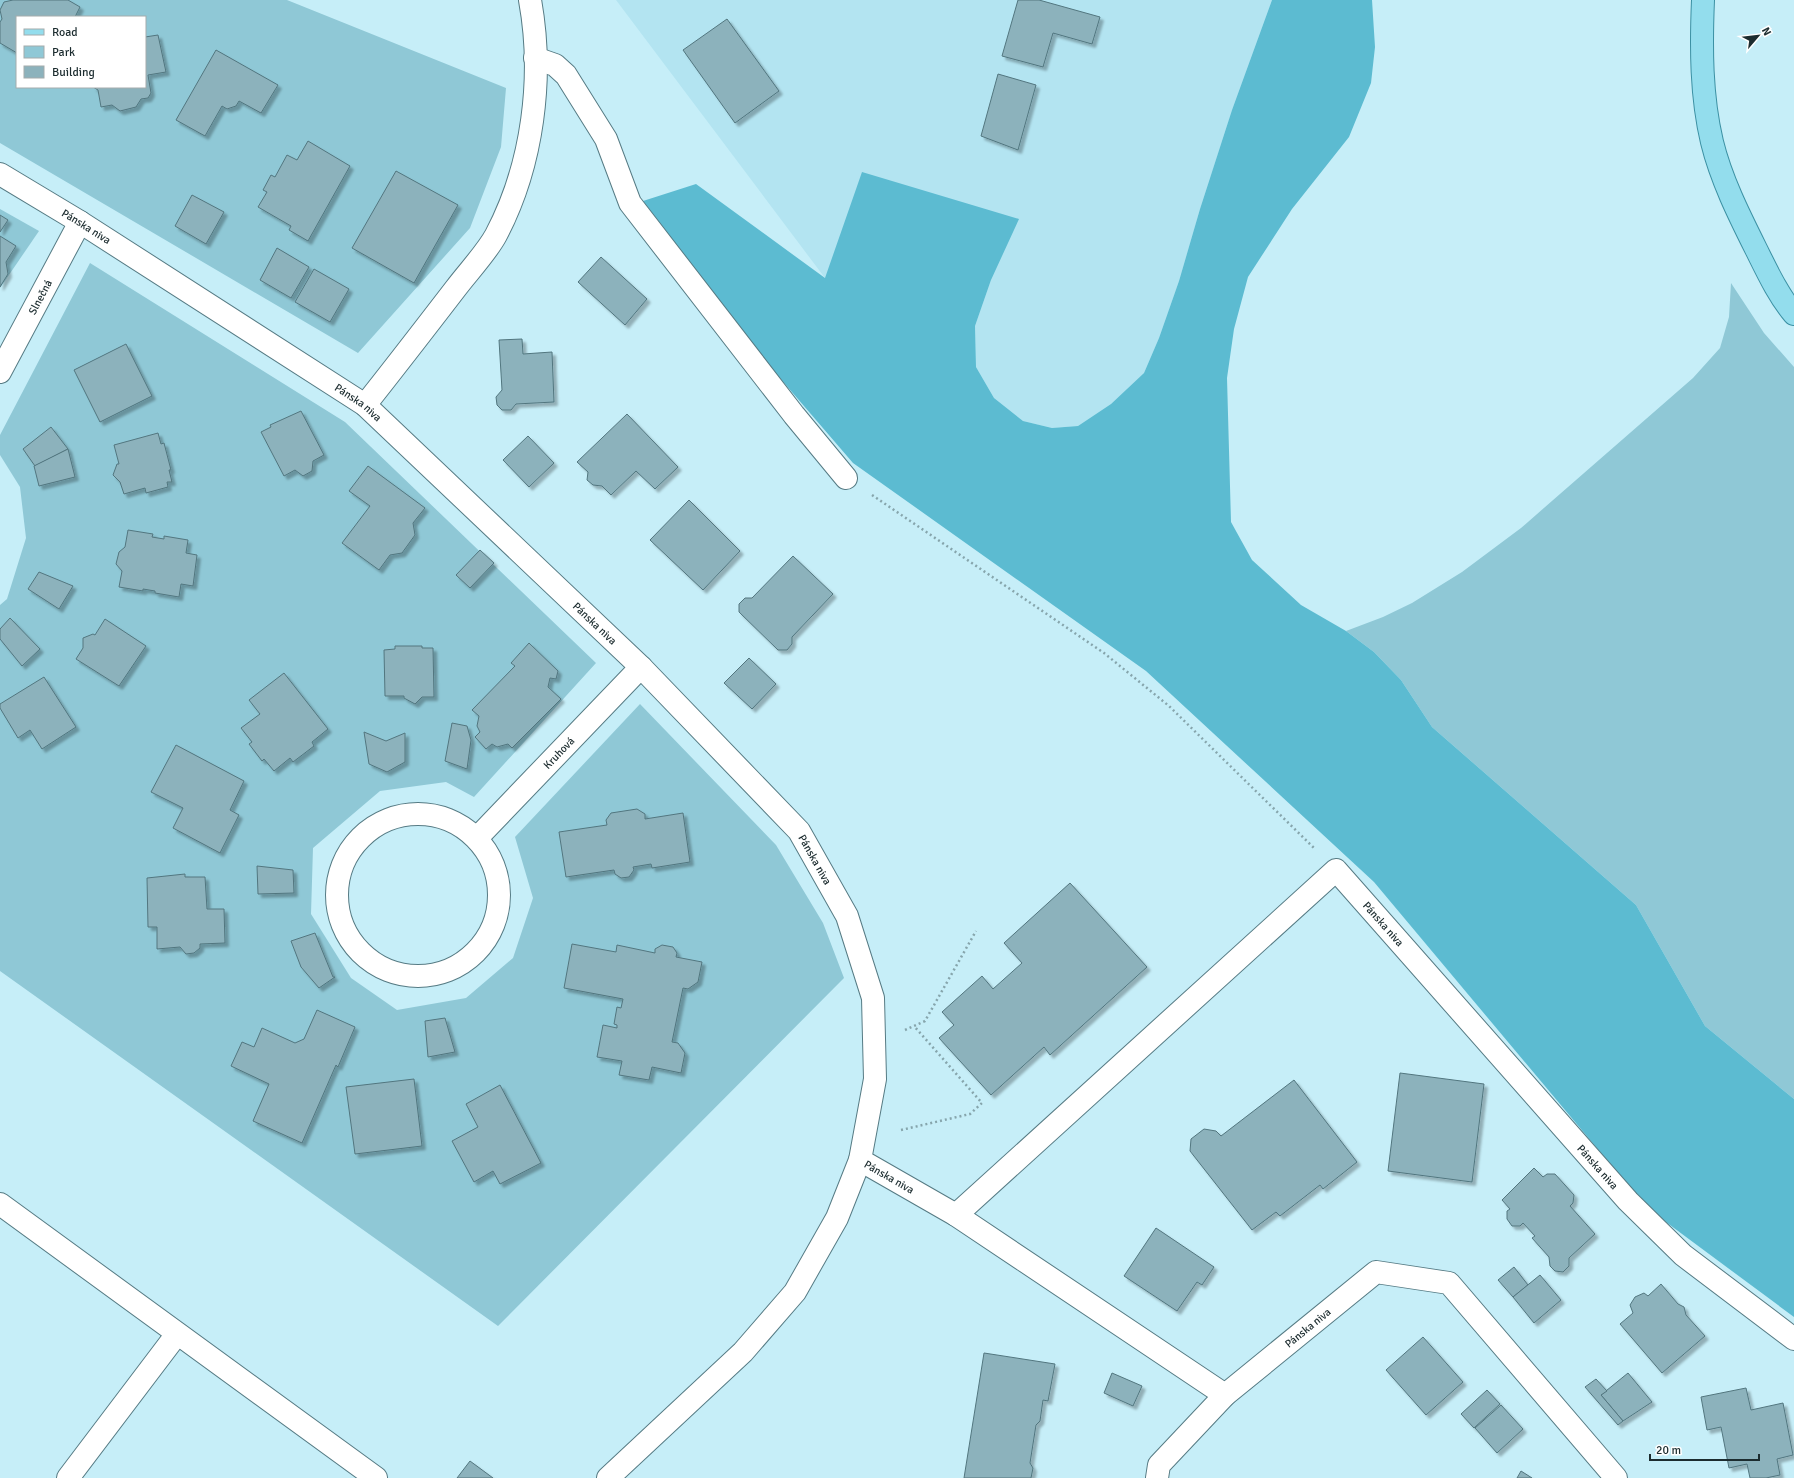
<svg xmlns="http://www.w3.org/2000/svg" width="1794" height="1478" font-family="Signika,sans-serif">
<style>
.built{fill:#b3e4f1}
.green{fill:#8fc8d6;fill-rule:evenodd}
.forest{fill:#5cbbd1}
.building{fill:#8cb2bc;stroke:#52767f;filter:url(#shadow)}
.lines{fill:none;stroke-linecap:round;stroke-linejoin:round}
.minor-casing{stroke:#567b84;stroke-width:24}
.major-casing{stroke:#3b90a3;stroke-width:24}
.path{stroke:#86a5ac;stroke-width:2.5;stroke-dasharray:2 3;stroke-linecap:butt}
.minor{stroke:#fff;stroke-width:22}
.major{stroke:#93dded;stroke-width:22}
.labels{text-anchor:middle;dominant-baseline:central;stroke-width:3.5;stroke-linejoin:round;paint-order:stroke}
.street-label{font-size:11px;fill:#1c2c2f;stroke:#fff}
</style>
<defs>
<filter id="shadow"><feDropShadow dx="3.5" dy="3.5" stdDeviation="1" flood-color="#0004"/></filter>
</defs>
<rect width="100%" height="100%" fill="#c6eef8"/>
<polygon class="built" points="616,0 1272,0 1232,110 1200,209 1179,281 1159,338 1144,373 1111,404 1078,426 1052,428 1023,421 994,398 976,367 975,326 991,280 825,278"/>
<g class="green">
<path d="M0 0H287L506 88 501 147 470 228 358 353 0 143ZM17 17H145V87H17Z"/>
<polygon points="0,209 39,231 0,288"/>
<polygon points="90,263 345,422 596,663 474,797 446,782 380,791 313,848 311,914 351,978 397,1010 466,998 513,958 533,898 515,837 640,704 776,845 823,923 844,978 498,1326 0,971 0,605 7,599 26,538 20,487 0,455 0,435"/>
<polygon points="1731,283 1764,333 1794,367 1794,1099 1705,1026 1636,905 1432,727 1401,680 1374,652 1346,631 1383,617 1412,603 1462,572 1521,528 1693,378 1720,348 1729,317"/>
</g>
<polygon class="forest" points="1272,0 1372,0 1375,47 1371,83 1349,137 1292,209 1248,277 1234,329 1227,378 1231,522 1252,560 1301,605 1346,631 1374,652 1401,680 1432,727 1636,905 1705,1026 1794,1099 1794,1317 1647,1208 1374,882 1146,671 853,463 730,320 643,201 696,184 825,278 862,172 1019,219 991,280 975,326 976,367 994,398 1023,421 1052,428 1078,426 1111,404 1144,373 1159,338 1179,281 1200,209 1232,110"/>
<g class="building">
<polygon points="13,0 68,0 80,7 75,17 17,17 17,53 0,43 0,22 2,19 0,10 4,2"/>
<polygon points="1018,0 1039,0 1100,17 1092,44 1053,33 1043,67 1002,56"/>
<polygon points="727,19 779,91 735,123 683,50"/>
<polygon points="158,35 166,72 148,75 151,93 148,98 141,99 136,107 120,111 112,105 101,107 98,90 93,87 145,87 145,37"/>
<polygon points="216,50 278,85 261,113 239,101 236,106 227,109 222,106 205,136 176,120"/>
<polygon points="998,74 1036,85 1018,150 981,136"/>
<polygon points="308,141 350,166 308,241 289,230 291,226 258,207 267,192 263,190 271,175 275,177 287,155 297,160"/>
<polygon points="396,171 458,205 414,283 352,248"/>
<polygon points="192,195 224,212 206,244 175,226"/>
<polygon points="0,215 8,220 0,232"/>
<polygon points="0,236 16,246 6,262 8,274 0,287"/>
<polygon points="277,248 309,267 291,298 260,280"/>
<polygon points="601,257 647,299 625,325 578,282"/>
<polygon points="314,269 349,289 330,322 295,302"/>
<polygon points="522,339 523,354 552,352 554,402 516,404 511,410 502,410 497,405 496,397 502,390 499,340"/>
<polygon points="126,344 152,396 100,422 74,370"/>
<polygon points="301,411 324,455 313,461 312,471 303,476 295,470 284,476 261,432 271,427 270,425"/>
<polygon points="627,414 678,467 655,489 636,471 611,495 602,486 593,485 587,480 588,472 577,462"/>
<polygon points="51,427 68,449 35,466 23,449"/>
<polygon points="158,433 161,444 164,443 171,470 169,470 172,482 167,482 168,487 146,493 145,488 124,494 120,482 113,475 117,464 119,464 114,445"/>
<polygon points="528,436 554,463 529,487 503,460"/>
<polygon points="68,449 75,477 39,486 34,466"/>
<polygon points="368,466 425,508 413,523 415,535 402,553 390,555 379,570 342,543 370,506 349,491"/>
<polygon points="689,500 740,551 703,590 650,540"/>
<polygon points="128,530 153,534 152,537 164,539 164,536 188,540 186,553 197,555 193,586 181,584 179,597 155,593 155,591 143,589 143,591 119,587 122,571 116,564 119,552 125,547"/>
<polygon points="480,550 494,563 470,588 456,575"/>
<polygon points="793,556 833,594 792,637 792,644 787,650 778,650 739,612 739,604 745,598 752,598"/>
<polygon points="39,572 73,586 59,609 28,589"/>
<polygon points="10,618 40,649 22,666 0,639 0,629"/>
<polygon points="105,619 146,646 119,686 76,659 83,648 83,638 93,634 95,635"/>
<polygon points="529,643 558,671 556,679 550,678 548,687 561,699 512,748 508,744 497,747 492,744 486,749 475,737 480,732 477,726 479,716 472,710 515,666 511,663"/>
<polygon points="395,646 422,646 422,648 433,648 434,697 422,697 415,704 404,698 404,696 385,696 384,650 395,649"/>
<polygon points="749,658 776,684 752,709 724,683"/>
<polygon points="284,673 328,729 312,742 314,746 293,762 290,758 274,771 264,759 262,761 249,744 252,742 241,728 260,714 249,700"/>
<polygon points="44,677 76,727 42,749 30,730 18,738 0,708 0,704"/>
<polygon points="452,723 467,726 471,740 467,769 445,761"/>
<polygon points="364,732 386,741 405,733 405,762 387,772 369,764"/>
<polygon points="176,745 244,781 230,810 239,815 220,853 173,828 183,808 151,792"/>
<polygon points="637,809 645,814 645,819 683,813 690,862 652,868 651,864 633,867 634,870 629,877 621,878 615,874 614,870 566,877 559,832 607,825 606,820 611,813"/>
<polygon points="257,866 293,870 294,893 258,894"/>
<polygon points="185,874 185,877 205,877 207,909 224,909 225,943 200,944 200,948 194,953 186,954 180,947 157,949 157,927 148,927 147,878"/>
<polygon points="1070,883 1147,967 1050,1055 1044,1047 991,1095 939,1038 954,1025 942,1012 982,976 993,989 1022,963 1004,943"/>
<polygon points="315,933 333,977 335,977 319,988 301,967 291,941"/>
<polygon points="572,944 616,952 617,945 655,953 655,949 662,945 673,947 677,953 676,957 702,962 698,982 688,989 683,988 672,1042 678,1043 685,1053 681,1073 652,1067 649,1080 619,1075 622,1061 597,1057 603,1025 617,1028 617,1025 614,1024 617,1007 621,1008 623,999 564,988"/>
<polygon points="317,1010 355,1027 338,1067 336,1065 302,1143 253,1121 269,1084 231,1066 242,1042 254,1047 262,1028 295,1043 304,1039"/>
<polygon points="445,1018 455,1052 428,1057 425,1021"/>
<polygon points="1400,1073 1484,1084 1472,1182 1388,1171"/>
<polygon points="414,1079 422,1146 355,1154 346,1087"/>
<polygon points="1294,1080 1357,1162 1323,1189 1320,1185 1280,1216 1276,1212 1252,1230 1190,1151 1191,1139 1204,1129 1216,1131 1221,1136"/>
<polygon points="500,1085 541,1163 500,1184 493,1171 474,1182 452,1141 478,1127 466,1104"/>
<polygon points="1534,1168 1543,1177 1547,1174 1555,1174 1574,1195 1573,1203 1570,1206 1595,1234 1569,1258 1569,1266 1563,1272 1555,1271 1550,1266 1549,1257 1532,1238 1535,1236 1523,1223 1520,1226 1512,1226 1507,1219 1507,1211 1510,1209 1502,1200"/>
<polygon points="1156,1228 1214,1267 1202,1285 1197,1282 1177,1311 1124,1276"/>
<polygon points="1514,1267 1528,1285 1513,1297 1498,1280"/>
<polygon points="1540,1275 1561,1300 1534,1323 1513,1297"/>
<polygon points="1661,1284 1678,1304 1684,1307 1686,1315 1705,1336 1662,1373 1620,1324 1633,1313 1630,1305 1635,1297 1644,1293 1648,1296"/>
<polygon points="1423,1337 1463,1382 1426,1415 1386,1370"/>
<polygon points="984,1353 1055,1364 1048,1401 1043,1400 1040,1421 1036,1425 1030,1463 1033,1468 1031,1478 964,1478"/>
<polygon points="1112,1373 1142,1386 1133,1406 1104,1393"/>
<polygon points="1628,1373 1652,1402 1623,1421 1601,1395"/>
<polygon points="1596,1379 1607,1391 1601,1395 1623,1421 1618,1425 1585,1387"/>
<polygon points="1746,1388 1751,1410 1783,1403 1793,1455 1777,1459 1780,1475 1766,1478 1750,1478 1747,1464 1729,1468 1721,1427 1707,1430 1701,1397"/>
<polygon points="1487,1390 1500,1404 1474,1428 1461,1414"/>
<polygon points="1501,1405 1523,1429 1497,1453 1475,1428"/>
<polygon points="470,1461 493,1478 457,1478"/>
<polygon points="1521,1471 1532,1478 1517,1478"/>
</g>
<g class="lines">
<g class="minor-casing">
<g id="minor">
<polyline points="535,58 555,65 566,75 606,139 630,203 794,415 846,478"/>
<path id="s1" d="M0 174 80 222 365 405 641 667 799 831 847 916 873 998 875 1079 860 1160 956 1215 1225 1395"/>
<path id="s2" d="M0 372 80 222"/>
<path d="M365 405C396 366 426 327 456 288 468 272 487 252 496 235 533 165 544 77 530 0"/>
<circle cx="418" cy="895" r="81"/>
<path id="s3" d="M477 838 641 667"/>
<polyline points="0,1204 376,1478"/>
<path id="s4" d="M956 1215 1336 870 1628 1201 1683 1255 1794 1339"/>
<polyline points="68,1478 177,1334"/>
<polyline points="608,1478 743,1352 795,1292 837,1218 860,1160"/>
<path id="s5" d="M1157 1478 1159 1465 1225 1395 1376 1272 1449 1283 1616 1478"/>
</g>
</g>
<g class="major-casing">
<path id="major" d="M1703 0C1701 47 1701 96 1712 142 1721 179 1739 215 1756 249 1767 271 1778 295 1794 314"/>
</g>
<g class="path">
<polyline points="872,495 1104,653 1169,706 1315,849"/>
<polyline points="905,1030 925,1021 976,931"/>
<polyline points="901,1130 970,1114 982,1103 914,1026"/>
</g>
<use href="#minor" class="minor"/>
<use href="#major" class="major"/>
</g>
<g class="labels">
<g class="street-label">
<text stroke="none"><textPath href="#s1" startOffset="101">Pánska niva</textPath></text>
<text stroke="none"><textPath href="#s2" startOffset="85">Slnečná</textPath></text>
<text stroke="none"><textPath href="#s1" startOffset="425">Pánska niva</textPath></text>
<text stroke="none"><textPath href="#s1" startOffset="749">Pánska niva</textPath></text>
<text stroke="none"><textPath href="#s3" startOffset="118">Kruhová</textPath></text>
<text stroke="none"><textPath href="#s1" startOffset="1073">Pánska niva</textPath></text>
<text stroke="none"><textPath href="#s4" startOffset="585">Pánska niva</textPath></text>
<text stroke="none"><textPath href="#s4" startOffset="909">Pánska niva</textPath></text>
<text stroke="none"><textPath href="#s1" startOffset="1421">Pánska niva</textPath></text>
<text stroke="none"><textPath href="#s5" startOffset="216">Pánska niva</textPath></text>
</g>
</g>
<rect x="16" y="16" width="130" height="72" fill="#ffffff" stroke="#a4abac"/>
<rect x="24" y="29" width="20" height="6" fill="#93dded" stroke="#a4abac"/>
<text x="52" y="36" font-size="12" fill="#1c2c2f">Road</text>
<rect x="24" y="46" width="20" height="12" fill="#8fc8d6" stroke="#a4abac"/>
<text x="52" y="56" font-size="12" fill="#1c2c2f">Park</text>
<rect x="24" y="66" width="20" height="12" fill="#8cb2bc" stroke="#a4abac"/>
<text x="52" y="76" font-size="12" fill="#1c2c2f">Building</text>
<g transform="translate(1758 36) rotate(62)" stroke="#ffffff" stroke-width="3" paint-order="stroke">
<path d="M0-3L7 15L0 10L-7 15Z" fill="#1c2c2f"/>
<text y="-6" font-size="11" font-weight="bold" text-anchor="middle" fill="#1c2c2f">N</text>
</g>
<path d="M1650 1454v6h109v-6" fill="none" stroke="#1c2c2f" stroke-width="2"/>
<text x="1656" y="1454" font-size="12" fill="#1c2c2f" stroke="#ffffff" stroke-width="3" paint-order="stroke">20 m</text>
</svg>
